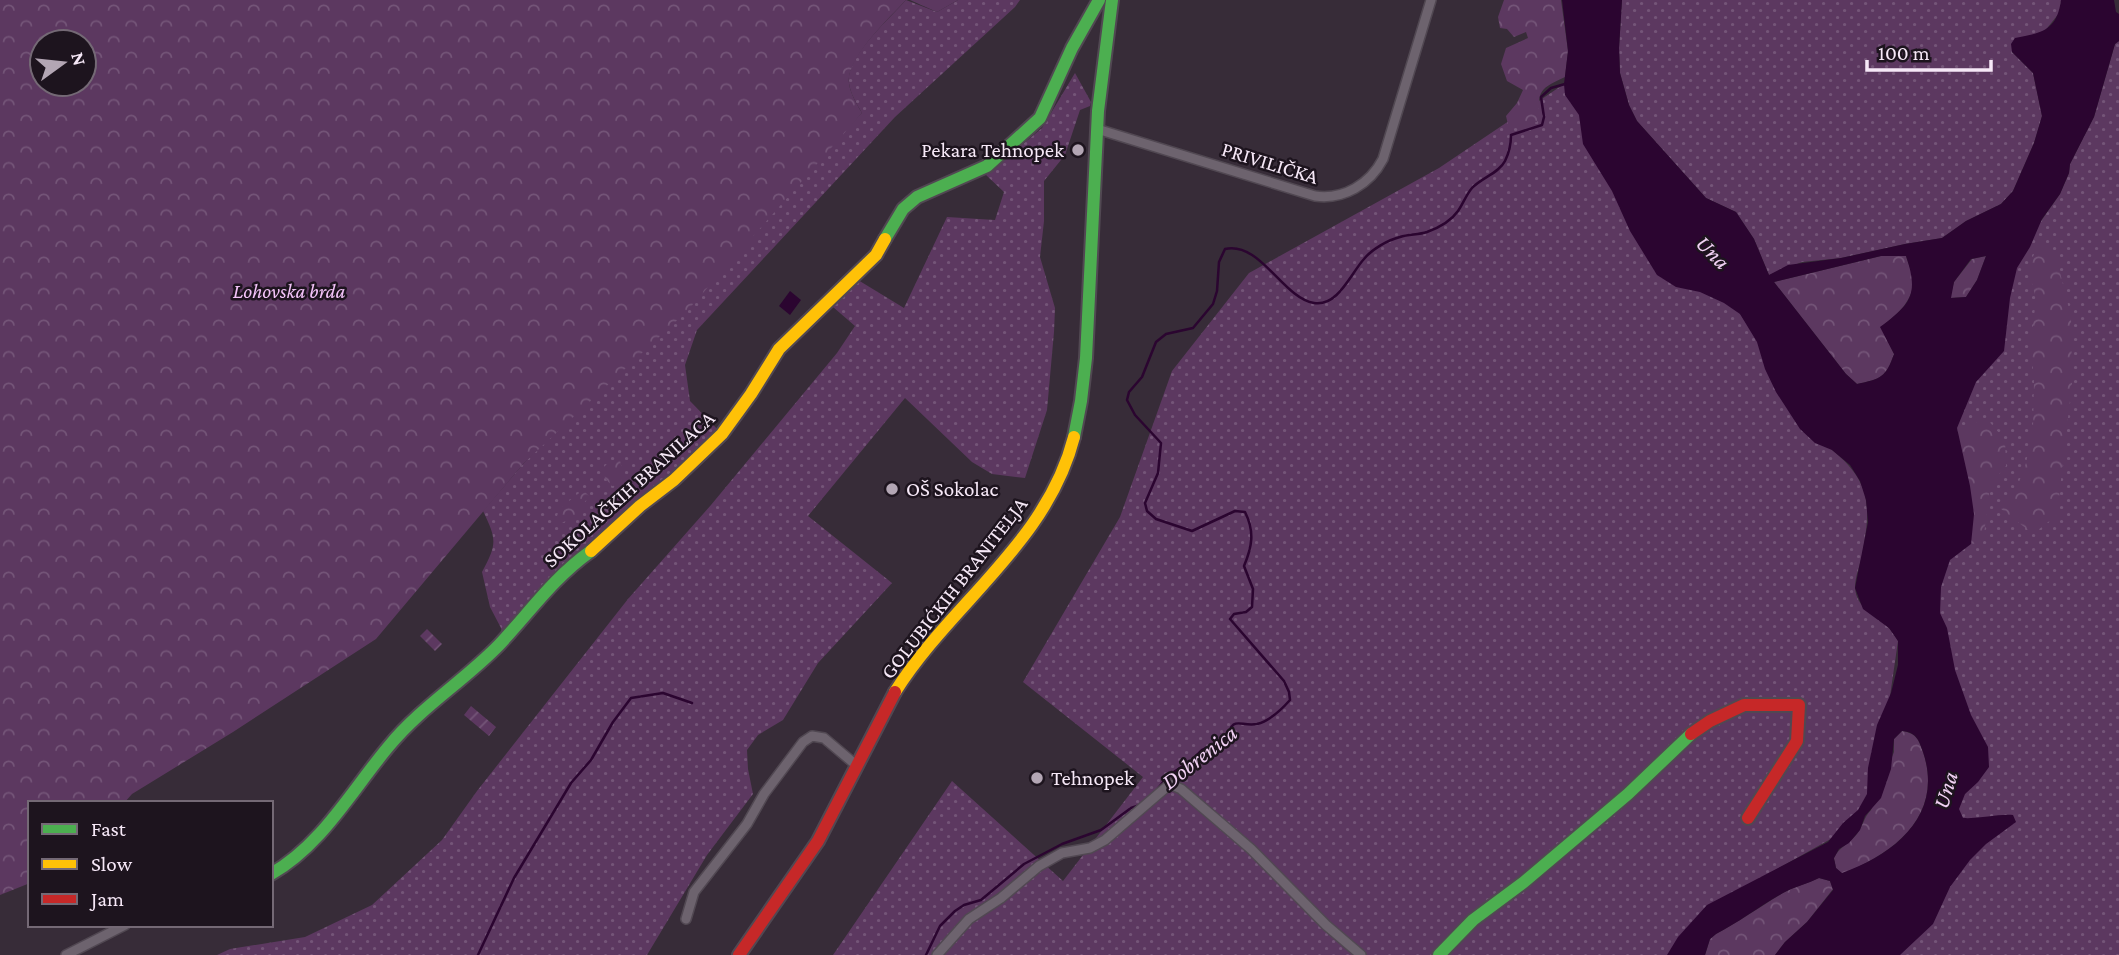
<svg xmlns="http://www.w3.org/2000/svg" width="2119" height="955" font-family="'Crimson Pro',serif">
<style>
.grass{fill:url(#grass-dots)}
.forest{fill:url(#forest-crowns);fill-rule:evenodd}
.garden{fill:url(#garden-furrows)}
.water{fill:#2b0530;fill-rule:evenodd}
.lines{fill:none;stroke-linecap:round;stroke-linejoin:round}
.stream{stroke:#2b0530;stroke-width:2.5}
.street-casing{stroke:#514852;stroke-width:12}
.fast-casing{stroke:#514852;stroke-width:16}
.slow-casing{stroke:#514852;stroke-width:16}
.jam-casing{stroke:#514852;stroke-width:16}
.street{stroke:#6d636e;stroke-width:9}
.fast{stroke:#4caf50;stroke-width:12}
.slow{stroke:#ffc107;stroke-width:12}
.jam{stroke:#c62828;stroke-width:12}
.poi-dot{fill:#b3a6b4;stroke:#1d141e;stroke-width:2.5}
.labels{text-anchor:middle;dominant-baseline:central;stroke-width:5;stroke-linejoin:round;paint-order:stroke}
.poi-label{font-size:21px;fill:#f6e8f7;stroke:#1d141e;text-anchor:start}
.street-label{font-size:21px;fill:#f6e8f7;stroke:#1d141e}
.park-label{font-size:21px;font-style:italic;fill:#f3c3f8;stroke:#1d141e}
.water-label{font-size:23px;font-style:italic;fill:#f1d1f4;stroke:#1d141e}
</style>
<defs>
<pattern id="grass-dots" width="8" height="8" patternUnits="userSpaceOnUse" patternTransform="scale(1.75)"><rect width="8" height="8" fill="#5c3860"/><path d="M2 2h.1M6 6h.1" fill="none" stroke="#745578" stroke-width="1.8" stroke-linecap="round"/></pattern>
<pattern id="forest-crowns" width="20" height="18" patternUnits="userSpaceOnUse" patternTransform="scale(1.75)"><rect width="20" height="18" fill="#5c3860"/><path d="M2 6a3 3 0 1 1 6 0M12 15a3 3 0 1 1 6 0" fill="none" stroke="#745578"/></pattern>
<pattern id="garden-furrows" width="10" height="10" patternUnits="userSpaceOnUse" patternTransform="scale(1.75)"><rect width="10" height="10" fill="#5c3860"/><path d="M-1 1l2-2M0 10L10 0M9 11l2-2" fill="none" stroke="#745578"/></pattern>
</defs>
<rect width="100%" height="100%" fill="#372c38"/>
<g class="grass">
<path d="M906 0 937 12 958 0H1020L1015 7 895 117 697 330 685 365 690 401 722 434 597 547 503 641 501 628 490 607 482 572C497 544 497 540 483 511L524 463 862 113C856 103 847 88 849 76 853 51 889 19 906 0Z"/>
<polygon points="1622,0 2061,0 2060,12 2044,32 2023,37 2012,52 2033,73 2042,116 2034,143 2013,191 2001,204 1966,221 1942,238 1905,244 1841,258 1802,262 1769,275 1754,239 1736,212 1706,198 1637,121 1629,105 1620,73 1619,48"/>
<polygon points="2119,41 2119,955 1883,955 1952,819 1937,612 1953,406 2011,264 2060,194 2069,173 2070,164 2094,117 2115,44"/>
<polygon points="1075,73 1091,102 1090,106 1080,110 1065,155 1044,181 1044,221 1040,257 1055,308 1054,332 1047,410 1025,478 992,474 972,462 905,398 808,516 892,583 818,663 783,720 758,735 747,750 748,769 753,794 707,855 647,955 217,955 230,949 305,937 372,905 442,840 477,791 628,599 711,505 837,353 855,326 833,307 858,280 904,308 947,217 995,220 1004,192 986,175 1042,128"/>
<path d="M1564 84 1643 219 1722 287 1832 450C1872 482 1871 508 1862 555 1860 565 1855 577 1855 587 1856 609 1876 614 1888 627 1892 631 1895 636 1898 641L1881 758 1868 801 1845 831 1763 877 1672 955H833L952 781 1063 881 1143 777 1023 682 1120 517 1172 371 1249 273 1439 168Z"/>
</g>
<g class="forest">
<path d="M0 0H906C889 18 853 52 849 77 847 88 856 103 862 113L687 311 524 463 376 639 233 732 132 794 124 803H30V883L0 895ZM42 42H84V84H42Z"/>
<polygon points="910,0 958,0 937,12"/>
<path d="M1504 0H1561L1568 51 1565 77C1534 91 1541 92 1537 122L1509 129 1506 116 1517 103 1523 90 1507 81 1501 64 1506 48 1528 38 1526 32 1514 37 1507 29 1500 28 1498 17Z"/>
<polygon points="2039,243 2056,256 2071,317 2072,383 2057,515 2033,534 2000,508 2015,493 2026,463 2033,428 2034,382 2031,343 2036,299 2028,268"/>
<path d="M1881 256H1906C1908 264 1914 275 1913 283 1912 303 1895 316 1881 327L1894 354C1886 377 1881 379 1857 384L1846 374 1774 282Z"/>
<polygon points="1986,256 1977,280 1966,297 1950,298 1954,282 1972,259"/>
<path d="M1987 419 2005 440 2006 466 1990 485 1983 543 1971 544C1975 502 1966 469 1957 428Z"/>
<polygon points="620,460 623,476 620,485 612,486 605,478 603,468 607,464"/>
<polygon points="583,490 589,496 575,516 558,525 554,524 560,508"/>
<polygon points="620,494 623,506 607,521 596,518 595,500 602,495"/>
<path d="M1902 731C1916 733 1919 740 1923 752 1944 815 1895 853 1842 874L1836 868 1834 858C1839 847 1849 844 1857 834 1863 826 1864 817 1871 810L1894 752V739Z"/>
<path d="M1819 878 1830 881 1833 889 1807 922 1785 942 1775 955H1705L1710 939 1716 934C1739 922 1760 907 1783 893 1793 887 1807 884 1819 878Z"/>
</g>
<g class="garden">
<polygon points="427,629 442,644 435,651 420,636"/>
<polygon points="471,706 496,727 489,736 464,715"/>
</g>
<g class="water">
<path d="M1562 0H1622L1619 48 1620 73 1629 105 1637 121 1706 198 1736 212 1754 239 1769 275 1788 265 1841 258 1905 244 1942 238 1966 221 2001 204 2013 191 2034 143 2042 116 2033 73 2012 52 2011 44 2015 38C2041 33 2057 31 2061 0H2114L2116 12 2119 14V41L2115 44 2094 117 2070 164 2069 173 2060 194 2042 219 2030 247 2017 268 2010 298 2004 351 1976 382 1957 428 1970 486 1974 514 1971 544 1950 560 1941 587 1940 613 1947 628 1955 670 1971 715 1988 747 1989 767 1978 782 1965 794 1959 809 1963 818C1980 819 1996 814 2013 815L2016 822 1986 844 1970 860 1950 887 1933 924 1900 955H1775L1785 942 1807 922 1833 890 1830 881 1819 878C1808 884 1793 887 1783 893 1760 906 1739 922 1716 934L1710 939 1705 955H1667L1678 937 1707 905 1828 842 1843 823 1858 810 1867 794 1868 768 1877 725 1891 693 1898 665V641L1889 628 1863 609 1855 588 1868 522 1866 500 1860 481 1850 465 1832 450 1815 443 1800 429 1776 392 1765 369 1757 342 1740 314 1724 303 1700 292 1676 287 1657 275 1630 231 1612 191 1583 144 1579 115 1565 95 1564 84 1568 51ZM1881 256H1906C1919 294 1911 304 1880 327L1894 354C1886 377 1881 379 1857 384L1846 374 1774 282ZM1986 256 1977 280 1966 297 1951 298 1954 282 1971 259ZM1902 731C1916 732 1919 740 1923 752 1944 814 1896 854 1842 873L1836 868 1834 858 1839 849 1849 843 1860 830 1865 816 1881 798 1891 769 1894 739Z"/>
<polygon points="790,291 801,300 790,315 779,306"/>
</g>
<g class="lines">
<g class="stream">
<path d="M1155 792 1169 775 1191 761 1202 750 1227 739C1233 714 1239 727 1257 724 1269 721 1282 709 1290 700L1289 692 1284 681 1230 619 1234 614 1246 612 1252 607 1253 589 1244 566C1252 547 1255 532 1245 512L1235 511 1192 531 1156 519 1147 511 1145 503 1158 473 1161 443 1135 415 1127 400 1129 392 1142 377 1156 342 1166 334 1193 328 1213 304 1217 291 1219 262 1225 249C1260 241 1283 298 1314 303 1338 307 1351 273 1364 259 1372 249 1388 240 1400 237 1409 234 1418 235 1427 232 1438 228 1451 221 1458 211 1463 204 1466 195 1472 188 1481 178 1499 173 1505 161 1509 153 1511 144 1511 135L1542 125 1544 117 1541 97 1551 88 1565 84"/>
<polyline points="478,955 514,878 571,783 591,760 613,722 631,698 663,693 692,703"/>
<polyline points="926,955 940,926 955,911 964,905 981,900 1024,864 1062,844 1101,830 1131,808 1140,805"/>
</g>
<g class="street-casing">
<g id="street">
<path d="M1097 129 1315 196C1344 200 1370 184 1383 159L1431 0"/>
<polyline points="686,919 694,892 747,824 764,794 803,742 812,736 824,738 856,765"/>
<polyline points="66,955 125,925"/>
<polyline points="937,955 969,919 1001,898 1039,866 1062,853 1090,848 1105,840 1170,784 1181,789 1251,849 1326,925 1361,955"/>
</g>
</g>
<g class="fast-casing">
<g id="fast">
<polyline points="885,239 903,209 917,197 987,166 1040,118 1072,48 1099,0"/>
<polyline points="1074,437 1081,401 1086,358 1098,111 1112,0"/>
<path d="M271 874C322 845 352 790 389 746 421 707 464 681 499 645 530 612 553 578 591 551"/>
<polyline points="1439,955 1473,920 1524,882 1628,794 1691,734"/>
</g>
</g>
<g class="slow-casing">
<g id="slow">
<polyline points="591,551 640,506 674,480 722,434 751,394 779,349 876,255 885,239"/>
<path d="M895 692C950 604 1047 543 1074 437"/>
</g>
</g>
<g class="jam-casing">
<g id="jam">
<polyline points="1691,734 1710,721 1744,705 1799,705 1797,741 1748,818"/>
<polyline points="739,955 818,841 895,692"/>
</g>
</g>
<use href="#street" class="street"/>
<use href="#fast" class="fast"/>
<use href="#slow" class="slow"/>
<use href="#jam" class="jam"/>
</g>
<g class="poi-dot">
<circle cx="1078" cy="150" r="7"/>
<circle cx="892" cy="489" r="7"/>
<circle cx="1037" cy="778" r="7"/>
</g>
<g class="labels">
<g class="poi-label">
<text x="1064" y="150" text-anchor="end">Pekara Tehnopek</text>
<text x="906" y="489">OŠ Sokolac</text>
<text x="1051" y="778">Tehnopek</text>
</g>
<g class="street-label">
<text transform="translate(1270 163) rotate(17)">PRIVILIČKA</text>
<text transform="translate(629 489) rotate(-42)">SOKOLAČKIH BRANILACA</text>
<text transform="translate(954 588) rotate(-52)">GOLUBIĆKIH BRANITELJA</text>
</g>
<g class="park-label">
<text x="289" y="291">Lohovska brda</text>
</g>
<g class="water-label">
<text transform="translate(1713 252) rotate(45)">Una</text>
<text transform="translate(1199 757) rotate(-38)">Dobrenica</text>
<text transform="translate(1945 790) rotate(-73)">Una</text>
</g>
</g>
<rect x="28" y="801" width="245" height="126" fill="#1d141e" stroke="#746975" stroke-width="2"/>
<rect x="42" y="824" width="35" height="10" fill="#4caf50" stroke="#746975" stroke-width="2"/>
<text x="91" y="836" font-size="21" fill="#f6e8f7">Fast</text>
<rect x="42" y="859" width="35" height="10" fill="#ffc107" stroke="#746975" stroke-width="2"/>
<text x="91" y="871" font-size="21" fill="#f6e8f7">Slow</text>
<rect x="42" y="894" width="35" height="10" fill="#c62828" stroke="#746975" stroke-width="2"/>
<text x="91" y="906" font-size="21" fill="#f6e8f7">Jam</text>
<g transform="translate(63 63) rotate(75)"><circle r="33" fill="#1d141e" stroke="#746975" stroke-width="2"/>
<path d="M0-5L12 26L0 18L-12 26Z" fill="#b3a6b4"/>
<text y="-10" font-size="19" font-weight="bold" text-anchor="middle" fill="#f6e8f7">N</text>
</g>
<path d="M1867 60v10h124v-10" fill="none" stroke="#f6e8f7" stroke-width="3.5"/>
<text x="1878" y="60" font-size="21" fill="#f6e8f7" stroke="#1d141e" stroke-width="5" paint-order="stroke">100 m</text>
</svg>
